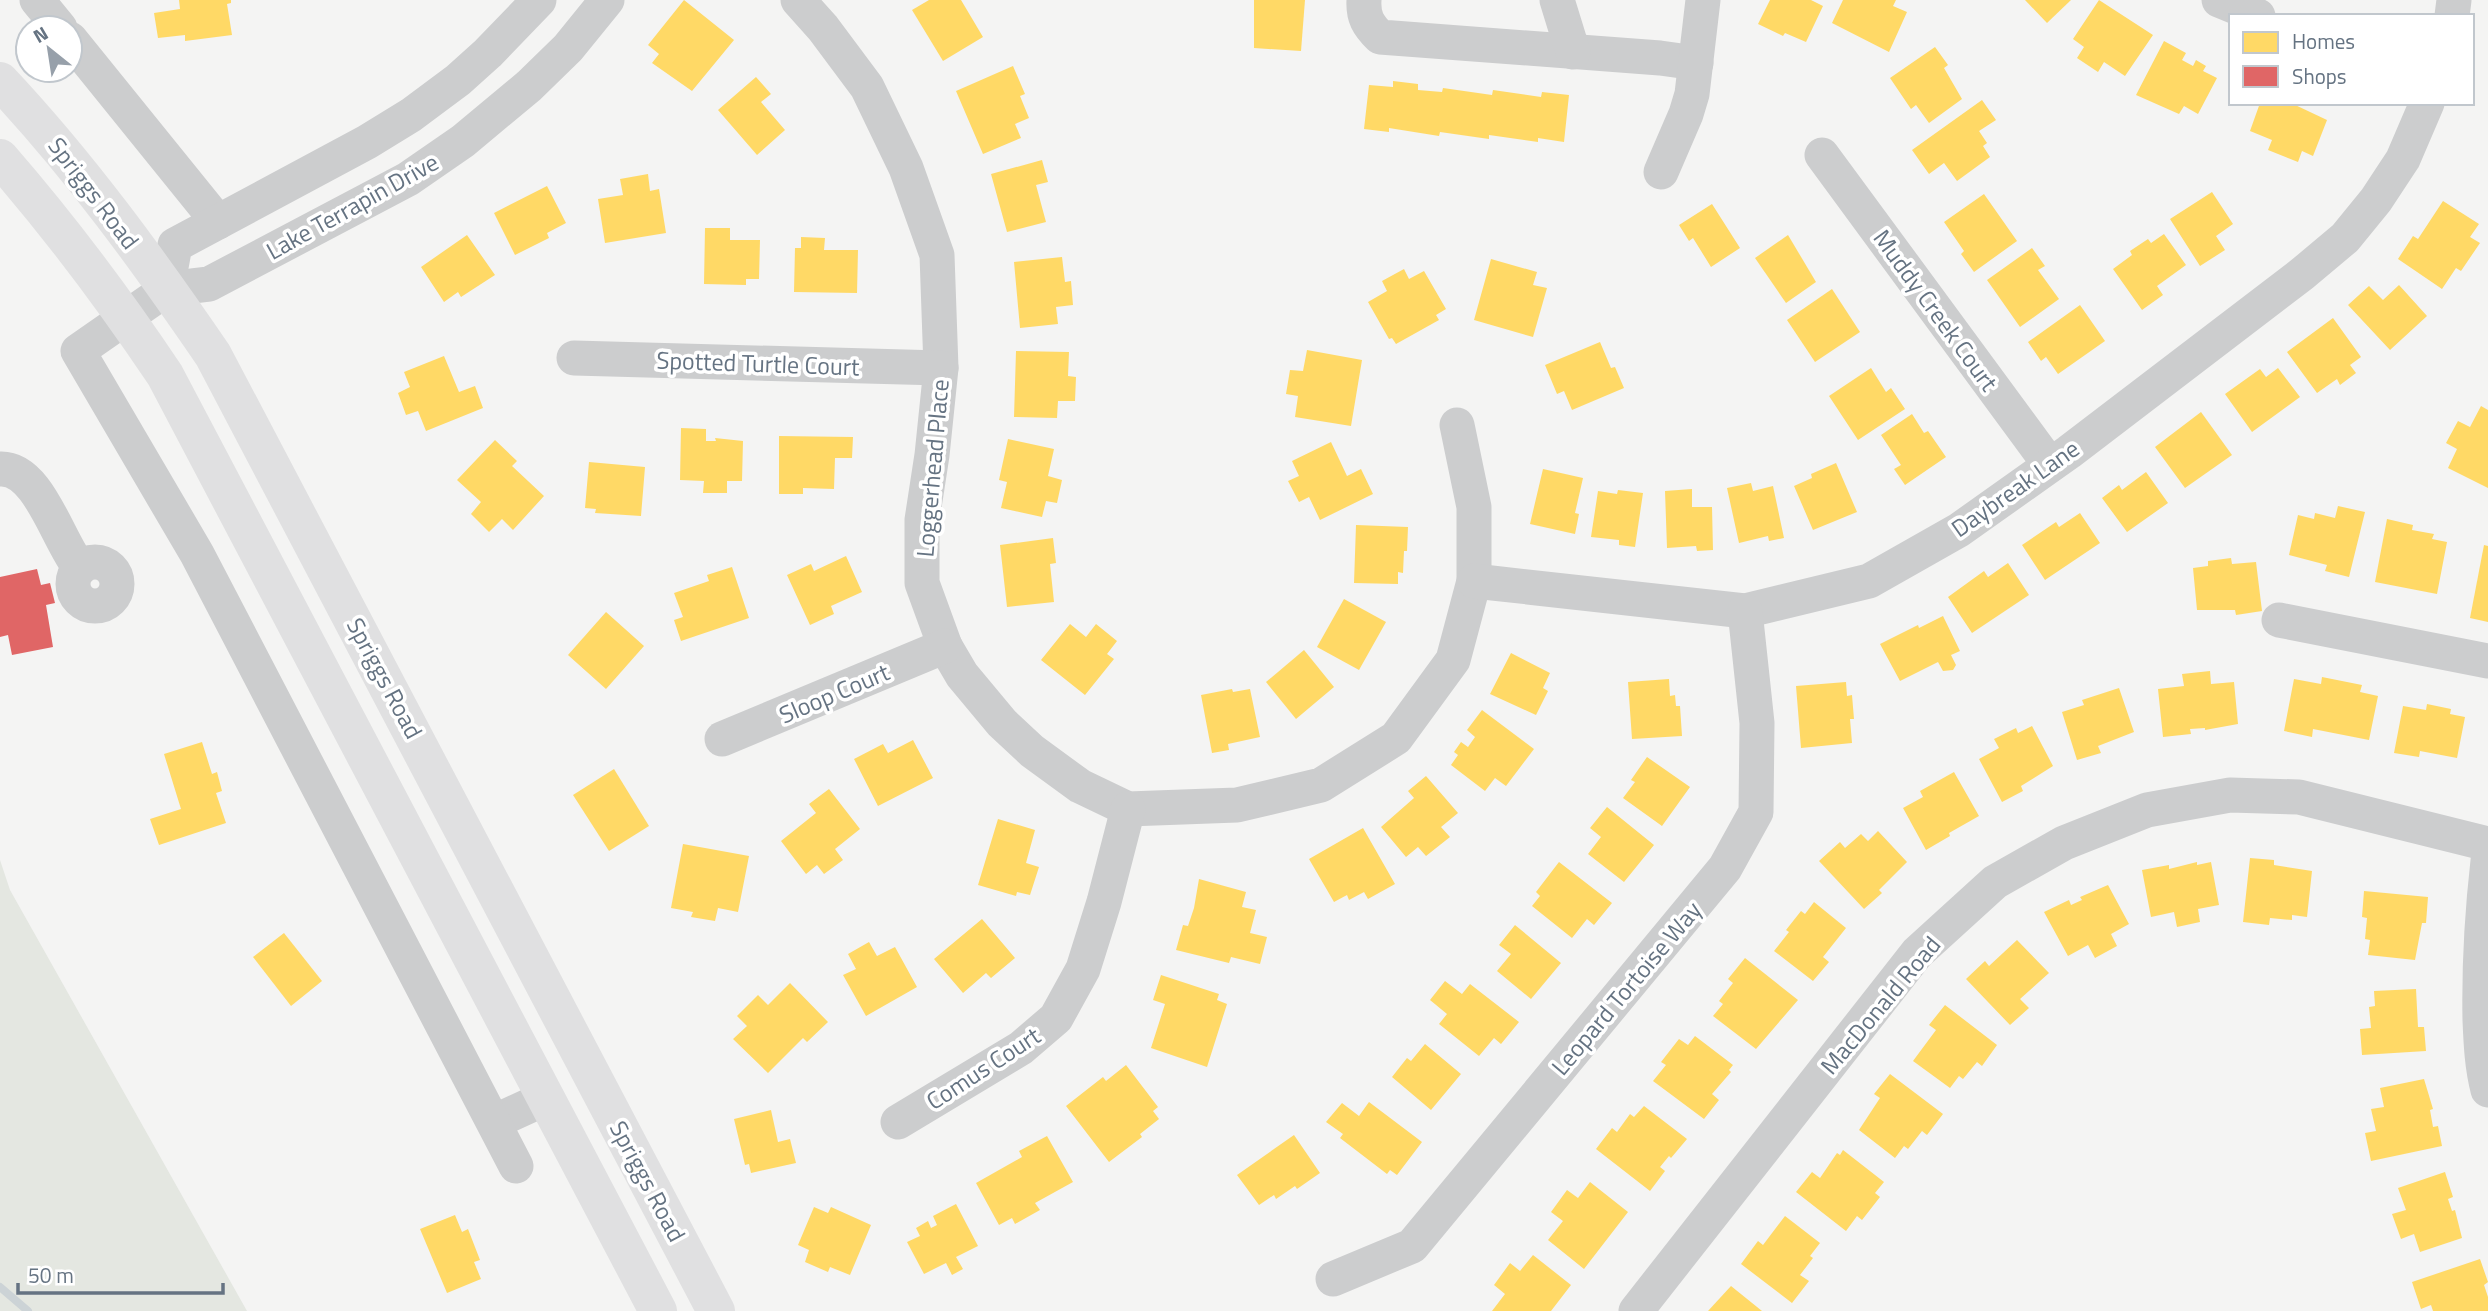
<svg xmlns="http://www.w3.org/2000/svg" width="2488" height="1311" font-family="'Titillium Web',sans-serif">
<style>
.green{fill:#e4e7e1}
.homes{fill:#ffd966}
.shops{fill:#e06666}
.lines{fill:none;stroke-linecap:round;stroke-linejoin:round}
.stream{stroke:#ccd3d6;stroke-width:8}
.minor{stroke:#cccdce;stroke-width:35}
.major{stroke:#e0e0e1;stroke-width:38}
.labels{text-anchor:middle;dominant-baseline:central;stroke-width:7;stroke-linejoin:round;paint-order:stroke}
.street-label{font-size:24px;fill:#657382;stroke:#fff}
</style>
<rect width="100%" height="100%" fill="#f4f4f3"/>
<polygon class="green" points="0,860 10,890 247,1311 0,1311"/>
<g class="homes">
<polygon points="179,0 231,0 231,3 227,4 232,35 185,41 185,35 158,38 154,13 180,9"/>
<polygon points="684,0 734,40 692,91 652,63 659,54 648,45"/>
<polygon points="929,0 961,0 983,37 943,61 912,10"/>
<polygon points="1254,0 1305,0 1301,51 1254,48"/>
<polygon points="1770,0 1811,0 1823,6 1806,42 1785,33 1783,36 1758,24"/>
<polygon points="1843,0 1896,0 1893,6 1907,12 1889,52 1832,23"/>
<polygon points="2025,0 2071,0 2047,23"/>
<polygon points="2099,0 2153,35 2125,76 2104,62 2098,72 2077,58 2084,47 2073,39"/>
<polygon points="2164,41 2186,53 2182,60 2193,66 2196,60 2206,66 2203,71 2217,78 2198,114 2184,106 2179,114 2136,95"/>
<polygon points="1935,47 1948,65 1944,68 1962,99 1929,123 1916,105 1911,109 1890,78"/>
<polygon points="1013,66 1025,94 1020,96 1029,118 1015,124 1021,138 983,154 956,91"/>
<polygon points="756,77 771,94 761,102 785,130 757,155 718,110"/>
<polygon points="1393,81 1418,84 1418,90 1442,92 1443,88 1492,95 1493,90 1541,97 1542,92 1569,95 1564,142 1538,138 1538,142 1489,135 1489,139 1440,132 1439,136 1389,128 1389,132 1364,129 1369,85 1393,87"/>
<polygon points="1982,100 1996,120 1979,131 1987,143 1983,146 1990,157 1957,181 1944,163 1929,174 1912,150"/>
<polygon points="2260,103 2291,103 2327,120 2313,156 2302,151 2298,162 2268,150 2272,140 2250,131"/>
<polygon points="1042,160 1048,182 1036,185 1046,222 1007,232 991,174"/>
<polygon points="648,174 650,191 659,189 666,233 605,243 598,199 623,195 620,179"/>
<polygon points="547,186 566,223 547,233 549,238 515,255 494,213"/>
<polygon points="2212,192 2233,224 2216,236 2225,250 2200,266 2170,219"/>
<polygon points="1984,194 2017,241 1974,272 1961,254 1964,251 1944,222"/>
<polygon points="2443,201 2479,224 2470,237 2480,243 2461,271 2456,268 2442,289 2398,259 2413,236 2418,239"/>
<polygon points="1712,204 1740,248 1711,267 1693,238 1689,241 1679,225"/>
<polygon points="705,228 730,228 730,240 760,240 759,279 746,279 746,285 704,284"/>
<polygon points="2164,234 2186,265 2157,286 2163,295 2142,310 2113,269 2132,255 2130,251 2148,239 2151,243"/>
<polygon points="467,235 495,275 461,297 458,292 444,302 421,267"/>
<polygon points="1788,235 1816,282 1786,303 1755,258"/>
<polygon points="801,237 825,238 824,250 858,250 857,293 794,292 795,248 801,248"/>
<polygon points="2032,248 2045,266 2038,270 2059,299 2020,327 1987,280"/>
<polygon points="1062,257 1065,282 1071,281 1073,305 1056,307 1058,324 1020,328 1014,262"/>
<polygon points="1491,259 1537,272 1533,285 1547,288 1533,337 1474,320"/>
<polygon points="1404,269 1409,279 1424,271 1446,309 1436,315 1439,320 1396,344 1392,338 1389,339 1368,302 1387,291 1382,281"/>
<polygon points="2399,285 2427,316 2390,350 2348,305 2369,286 2383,300"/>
<polygon points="1832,289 1860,332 1815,362 1787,320"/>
<polygon points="2080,305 2105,341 2058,374 2046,357 2041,361 2028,342"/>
<polygon points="2333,318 2361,357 2350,365 2356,373 2340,385 2337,379 2317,393 2287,352"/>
<polygon points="1600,342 1611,368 1615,367 1624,388 1572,410 1564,391 1557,394 1545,365"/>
<polygon points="1307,350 1362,360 1351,426 1295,417 1298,396 1286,394 1290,370 1303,371"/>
<polygon points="1016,351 1069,352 1068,376 1076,377 1075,401 1058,401 1057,418 1014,417"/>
<polygon points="444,356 459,392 475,386 483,408 426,431 418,411 406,415 398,393 410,387 404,372"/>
<polygon points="1871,368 1886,392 1891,388 1905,409 1858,440 1829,396"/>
<polygon points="2278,368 2300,397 2252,432 2225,394 2260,369 2266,377"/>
<polygon points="2481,406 2488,410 2488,488 2448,468 2457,449 2446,443 2458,421 2470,427"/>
<polygon points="2201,412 2232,455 2185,488 2155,447"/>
<polygon points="1912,414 1924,433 1928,431 1946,457 1905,485 1894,469 1901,465 1881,435"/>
<polygon points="681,428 706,429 706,441 716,441 715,438 743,441 742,481 727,481 727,493 703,493 704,481 680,480"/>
<polygon points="779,436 853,437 852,458 835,458 834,489 803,488 803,494 779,494"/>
<polygon points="1008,439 1054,449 1048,476 1062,480 1057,503 1046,501 1042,517 1001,508 1007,482 999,480"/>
<polygon points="495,440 517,461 512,466 544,496 513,530 502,519 489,532 471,514 481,502 457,480"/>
<polygon points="1331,442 1347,476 1361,469 1373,494 1320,520 1309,497 1299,502 1288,481 1299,476 1292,461"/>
<polygon points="589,462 645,467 641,516 595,513 596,509 585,508"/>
<polygon points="1836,463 1857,512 1813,530 1794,486 1812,478 1811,474"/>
<polygon points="1543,469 1583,478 1575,513 1579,514 1575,534 1530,524"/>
<polygon points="2146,472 2168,503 2127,532 2102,498 2119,485 2122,490"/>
<polygon points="1751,483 1753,491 1773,486 1784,538 1769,541 1768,536 1739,543 1727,488"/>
<polygon points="1692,489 1692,507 1712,507 1713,550 1697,551 1696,546 1667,548 1665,491"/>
<polygon points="1618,490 1643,493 1635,547 1619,545 1619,540 1591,537 1598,491 1617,494"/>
<polygon points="2338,506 2365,512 2349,577 2325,571 2327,565 2289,555 2298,515 2314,519 2315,513 2335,518"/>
<polygon points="2080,513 2100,543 2045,580 2022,545 2056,522 2059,527"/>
<polygon points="2387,519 2413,525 2412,530 2434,534 2432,539 2447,542 2437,594 2375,582"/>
<polygon points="1356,525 1408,527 1407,551 1404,551 1403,573 1398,572 1398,584 1354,583"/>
<polygon points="1053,538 1056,563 1050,564 1054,602 1007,607 1000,545"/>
<polygon points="2484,545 2488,546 2488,622 2470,618"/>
<polygon points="846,556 862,592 831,606 834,614 810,625 787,575 811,564 814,571"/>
<polygon points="2231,558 2232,564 2256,562 2262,611 2236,615 2235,610 2197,610 2193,568 2208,566 2208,561"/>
<polygon points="2008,563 2029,595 1972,633 1948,597 1984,571 1988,577"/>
<polygon points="732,567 749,618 681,641 674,620 683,617 674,593 709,581 707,575"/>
<polygon points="1344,599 1386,622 1359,670 1317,647"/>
<polygon points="606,612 644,646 606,689 568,655"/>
<polygon points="1943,616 1960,651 1951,655 1956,665 1953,670 1943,671 1938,662 1900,681 1880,644 1918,625 1919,628"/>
<polygon points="1070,624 1086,637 1096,624 1117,641 1107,654 1114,659 1085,695 1041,660"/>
<polygon points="1304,650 1334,687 1296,719 1266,682"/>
<polygon points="1511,653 1550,673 1543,688 1548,691 1536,715 1490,694"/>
<polygon points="2210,671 2211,684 2234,682 2238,724 2205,730 2205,728 2190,729 2191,734 2163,737 2158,689 2184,686 2182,674"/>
<polygon points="2322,677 2362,685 2360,692 2378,696 2369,740 2313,729 2312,737 2284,731 2294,679 2321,684"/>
<polygon points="1669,679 1670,696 1675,695 1676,706 1680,706 1682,736 1632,739 1628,682"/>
<polygon points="1846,682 1847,696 1852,695 1854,719 1850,719 1852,743 1801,748 1796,686"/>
<polygon points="2119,688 2134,732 2098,746 2101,753 2077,760 2062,712 2084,705 2082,700"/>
<polygon points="1232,689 1233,692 1250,689 1260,737 1228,744 1229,750 1212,753 1201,695"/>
<polygon points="2427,704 2451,709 2450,714 2465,717 2457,758 2420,751 2419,757 2394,753 2403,706 2426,710"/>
<polygon points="1482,710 1534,749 1506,786 1495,778 1485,791 1451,765 1458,755 1454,752 1461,742 1468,747 1475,737 1467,730"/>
<polygon points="2032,726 2053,766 2021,786 2023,791 2002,802 1979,759 1999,748 1994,739 2016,728 2018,733"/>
<polygon points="913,740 933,778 878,806 854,759 883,744 888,753"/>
<polygon points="202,742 212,774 217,772 222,791 216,793 226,823 159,845 150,819 181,809 164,754"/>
<polygon points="1647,757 1690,787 1662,826 1623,798 1635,782 1631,780"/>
<polygon points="614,769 649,826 609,851 573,795"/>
<polygon points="1954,772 1979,816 1949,833 1950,836 1926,850 1903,808 1923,797 1920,791"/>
<polygon points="1426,776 1458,813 1441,827 1450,837 1426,856 1418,847 1406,857 1381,827 1414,798 1408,791"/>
<polygon points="829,789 860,829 835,849 843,860 824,874 817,865 806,874 781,841 816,813 809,804"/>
<polygon points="1607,807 1654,845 1624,882 1588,854 1601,837 1590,828"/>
<polygon points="998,819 1035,830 1026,863 1039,867 1030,895 1017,892 1016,896 978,885"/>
<polygon points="1363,828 1395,884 1368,899 1364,892 1349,900 1347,895 1334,902 1309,859"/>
<polygon points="1878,831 1907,862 1879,890 1882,893 1864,909 1819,861 1840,842 1845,848 1861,834 1868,841"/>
<polygon points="683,844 749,856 738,912 718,908 715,921 691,917 693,912 671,908"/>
<polygon points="2250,858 2274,860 2274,865 2312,871 2307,917 2292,915 2292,920 2270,918 2269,925 2243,922"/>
<polygon points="1559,862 1612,903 1594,925 1587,919 1572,938 1532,906 1540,896 1536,892"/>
<polygon points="2197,862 2197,865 2211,862 2219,905 2198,909 2200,922 2177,927 2174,912 2151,917 2142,870 2169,865 2169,869"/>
<polygon points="1199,879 1246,892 1242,907 1256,910 1250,933 1267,937 1260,964 1231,957 1229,963 1176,950 1183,925 1188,926 1194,908"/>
<polygon points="2108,885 2129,924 2111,934 2117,946 2095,958 2088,945 2068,956 2044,912 2069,900 2071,905 2082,900 2080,897"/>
<polygon points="2364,891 2428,897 2426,923 2422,923 2415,960 2368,955 2370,940 2365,939 2367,918 2362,917"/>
<polygon points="1814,902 1846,928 1823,957 1829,962 1813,981 1774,951 1789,932 1786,930 1801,911 1805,914"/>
<polygon points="982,919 1015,958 991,978 986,973 963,993 934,959"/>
<polygon points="1515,925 1561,963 1531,999 1497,971 1511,954 1499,945"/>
<polygon points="284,933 322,981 291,1006 253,957"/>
<polygon points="2017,940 2049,973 2020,999 2029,1008 2010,1025 1966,979 1985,961 1989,966"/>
<polygon points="869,942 877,956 895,947 917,987 866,1016 843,975 856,969 848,954"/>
<polygon points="1745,958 1798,1000 1756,1049 1713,1016 1723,1004 1719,1001 1733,983 1728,979"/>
<polygon points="1161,975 1219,994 1217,1000 1227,1004 1207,1067 1151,1048 1165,1004 1153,1000"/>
<polygon points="1445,981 1462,994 1470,984 1519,1022 1501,1044 1494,1038 1479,1056 1439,1024 1447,1014 1430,1000"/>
<polygon points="790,983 828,1022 807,1042 803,1038 768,1073 733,1039 747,1026 737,1016 758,995 768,1005"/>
<polygon points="2416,989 2418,1027 2424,1027 2426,1051 2362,1055 2360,1029 2371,1028 2369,1007 2375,1006 2374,991"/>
<polygon points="1945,1005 1997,1045 1982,1066 1977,1062 1963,1079 1959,1076 1950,1088 1913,1061 1936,1030 1929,1025"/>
<polygon points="1695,1036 1733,1065 1729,1070 1731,1072 1712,1094 1719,1100 1704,1119 1653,1081 1666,1065 1661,1062 1679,1039 1688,1045"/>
<polygon points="1425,1044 1461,1074 1431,1110 1392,1077 1407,1058 1411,1061"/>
<polygon points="1126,1065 1158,1107 1153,1111 1159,1119 1140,1134 1142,1137 1109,1162 1066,1106 1103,1077 1106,1081"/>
<polygon points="1890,1074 1943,1114 1927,1135 1922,1131 1908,1149 1904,1146 1895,1158 1859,1130 1880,1098 1874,1094"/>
<polygon points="2424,1079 2433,1109 2430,1110 2433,1127 2438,1126 2442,1146 2371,1161 2365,1133 2376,1131 2371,1109 2384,1107 2380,1088"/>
<polygon points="1369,1102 1422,1142 1397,1175 1390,1170 1387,1174 1340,1138 1343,1134 1326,1122 1342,1103 1359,1116"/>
<polygon points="1644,1106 1687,1139 1671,1158 1669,1156 1660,1167 1665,1171 1650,1191 1596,1149 1612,1128 1617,1132 1630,1114 1634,1117"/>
<polygon points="771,1110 778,1142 790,1139 796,1163 751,1173 749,1164 745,1165 734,1119"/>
<polygon points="1294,1135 1320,1173 1297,1189 1295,1186 1276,1199 1274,1195 1259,1205 1237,1175"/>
<polygon points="1047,1136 1073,1182 1035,1203 1040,1210 1015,1224 1012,1218 999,1225 976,1183 1022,1157 1019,1151"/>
<polygon points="1843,1150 1884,1182 1875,1193 1880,1197 1862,1220 1857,1216 1846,1231 1796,1192 1812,1172 1820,1178 1837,1153 1840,1155"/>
<polygon points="2445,1172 2453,1197 2448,1199 2452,1211 2455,1210 2462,1238 2420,1252 2414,1234 2401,1239 2392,1214 2406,1210 2398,1188"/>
<polygon points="1590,1182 1628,1212 1584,1269 1548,1240 1563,1221 1551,1212 1567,1190 1578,1198"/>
<polygon points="956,1204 978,1246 956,1257 963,1269 952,1275 946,1263 924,1274 907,1242 920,1236 916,1228 928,1221 931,1228 937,1225 933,1216"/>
<polygon points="814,1207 828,1213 831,1207 871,1225 850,1275 830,1267 828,1272 805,1262 809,1250 798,1245"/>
<polygon points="455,1215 462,1232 468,1229 480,1260 474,1262 481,1279 447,1293 420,1229"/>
<polygon points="1785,1216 1820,1243 1810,1256 1813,1258 1800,1275 1809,1281 1792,1303 1741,1264 1758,1241 1763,1245"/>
<polygon points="1533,1255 1571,1285 1551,1311 1492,1311 1505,1294 1494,1285 1510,1263 1520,1271"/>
<polygon points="2480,1259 2488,1282 2484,1285 2488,1297 2488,1311 2433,1311 2431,1305 2421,1309 2412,1282"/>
<polygon points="1731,1286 1762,1311 1708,1311"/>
</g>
<polygon class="shops" points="37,569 41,585 50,583 55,603 46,605 53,647 12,655 8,635 0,637 0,577"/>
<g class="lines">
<polyline class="stream" points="0,1287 28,1311"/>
<g class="minor">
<polyline points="37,0 60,28"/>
<polyline points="798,0 823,28 867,87 906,168 937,255 941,368 932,455 922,520 922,583 945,646 962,675 1002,723 1032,751 1080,786 1128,809 1237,805 1321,785 1396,738 1453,660 1474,581 1474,507 1457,425"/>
<path d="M1364 0C1363 17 1368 25 1380 37L1660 58 1696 63"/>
<polyline points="1557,0 1573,52"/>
<polyline points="2219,0 2258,16"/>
<polyline points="2452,16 2454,0"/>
<polyline points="70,39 218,222"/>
<polyline points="1822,155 2050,465"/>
<polyline points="1661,172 1686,114 1692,94 1703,0"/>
<polyline points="167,289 175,245 367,142 411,115 458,80 488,53 539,0"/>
<polyline points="574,358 941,368"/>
<path d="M0 469C39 467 58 542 80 568"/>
<circle cx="95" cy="584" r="22"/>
<polyline points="1474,581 1745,611 1869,581 1959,530 2069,452 2302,274 2345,238 2376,200 2403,159 2427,103"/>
<polyline points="2279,620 2488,661"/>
<polyline points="722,739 945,646"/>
<path d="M2488 861C2482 914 2479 967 2480 1020 2481 1044 2482 1067 2488 1090"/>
<polyline points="494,1122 546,1098"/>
<polyline points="898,1122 1021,1048 1056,1018 1083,969 1104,902 1128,809"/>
<polyline points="516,1166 197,554 78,351 167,289 209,284 408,179 463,141 529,86 568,48 607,0"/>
<polyline points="1333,1279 1412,1246 1725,868 1756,812 1757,723 1745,611"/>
<polyline points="1636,1311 1917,953 1995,882 2064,843 2147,810 2230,795 2299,797 2488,844"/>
</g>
<g class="major">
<path d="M0 81C79 165 148 260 213 355L716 1311"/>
<path d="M0 158C60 227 114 299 165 375L658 1311"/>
</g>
</g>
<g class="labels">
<g class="street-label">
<text transform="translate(94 193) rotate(53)">Spriggs Road</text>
<text transform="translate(352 206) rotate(-29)">Lake Terrapin Drive</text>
<text transform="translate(1936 310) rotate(54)">Muddy Creek Court</text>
<text transform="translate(758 363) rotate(2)">Spotted Turtle Court</text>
<text transform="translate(932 468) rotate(-85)">Loggerhead Place</text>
<text transform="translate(2015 488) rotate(-35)">Daybreak Lane</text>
<text transform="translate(385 678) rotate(62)">Spriggs Road</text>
<text transform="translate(834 693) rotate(-23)">Sloop Court</text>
<text transform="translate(1626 988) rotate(-50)">Leopard Tortoise Way</text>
<text transform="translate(1880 1005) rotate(-50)">MacDonald Road</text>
<text transform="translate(983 1068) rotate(-33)">Comus Court</text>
<text transform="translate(648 1181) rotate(62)">Spriggs Road</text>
</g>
</g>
<rect x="2229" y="14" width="245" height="91" fill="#ffffff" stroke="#c1c7cd" stroke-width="2"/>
<rect x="2243" y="32" width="35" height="21" fill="#ffd966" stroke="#c1c7cd" stroke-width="2"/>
<text x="2292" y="49" font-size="21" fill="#657382">Homes</text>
<rect x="2243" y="66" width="35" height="21" fill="#e06666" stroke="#c1c7cd" stroke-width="2"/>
<text x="2292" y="84" font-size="21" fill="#657382">Shops</text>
<g transform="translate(49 49) rotate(330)"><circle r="33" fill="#ffffff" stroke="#c1c7cd" stroke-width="2"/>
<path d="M0-5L12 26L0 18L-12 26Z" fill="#97a0aa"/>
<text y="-10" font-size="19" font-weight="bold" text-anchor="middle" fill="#657382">N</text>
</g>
<path d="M18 1283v10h205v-10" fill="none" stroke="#657382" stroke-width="3.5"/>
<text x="28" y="1283" font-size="21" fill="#657382" stroke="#ffffff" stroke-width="5" paint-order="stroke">50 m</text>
</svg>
